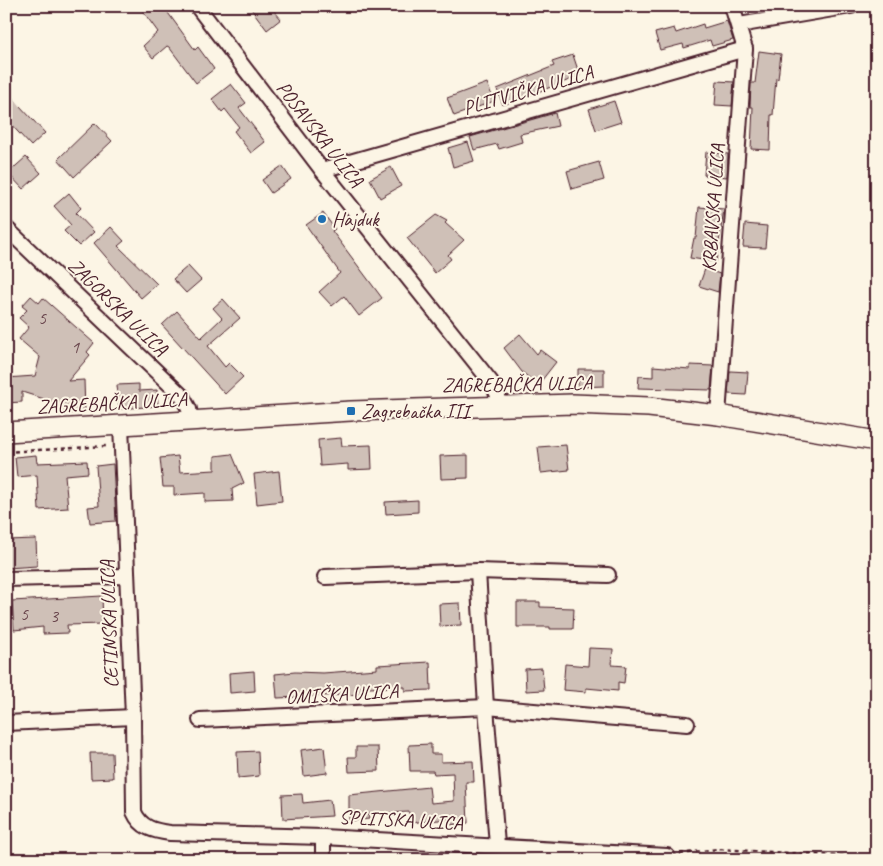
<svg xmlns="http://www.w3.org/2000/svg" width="883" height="866" font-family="Caveat,sans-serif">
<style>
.building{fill:#cfc0b7;stroke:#4a1f2b}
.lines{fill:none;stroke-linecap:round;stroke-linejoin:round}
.minor-casing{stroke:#4a1f2b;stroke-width:18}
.secondary-casing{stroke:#4a1f2b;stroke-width:22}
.path{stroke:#4a1f2b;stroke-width:2.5;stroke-dasharray:4 4;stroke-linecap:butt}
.minor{stroke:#fcf5e5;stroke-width:14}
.secondary{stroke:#fcf5e5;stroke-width:19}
.poi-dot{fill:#1f6fb2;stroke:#fcf5e5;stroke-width:2}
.labels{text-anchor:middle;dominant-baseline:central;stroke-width:4;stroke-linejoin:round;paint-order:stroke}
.number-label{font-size:18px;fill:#6b474e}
.street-label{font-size:20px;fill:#4a1f2b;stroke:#fcf5e5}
.poi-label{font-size:20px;fill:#4a1f2b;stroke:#fcf5e5;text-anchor:start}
</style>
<rect width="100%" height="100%" fill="#fcf5e5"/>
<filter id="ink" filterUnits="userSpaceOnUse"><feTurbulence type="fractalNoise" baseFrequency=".02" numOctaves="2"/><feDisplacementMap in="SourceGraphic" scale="10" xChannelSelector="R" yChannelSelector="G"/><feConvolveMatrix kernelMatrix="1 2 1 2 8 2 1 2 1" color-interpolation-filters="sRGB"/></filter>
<g filter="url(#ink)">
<g class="building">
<polygon points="139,6 163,6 195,50 198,47 214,69 196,83 169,47 167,46 153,58 143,46 158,32"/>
<polygon points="249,6 270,6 281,19 267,30"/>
<polygon points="727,21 733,40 712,46 710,40 684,48 683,44 660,50 655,33 674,28 676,33 703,24 704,28"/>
<polygon points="759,51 781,54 778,79 776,78 773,115 771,115 770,150 751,149 753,107 750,107 751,83 755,83"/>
<polygon points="573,55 580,76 503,105 497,89 554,66 552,62"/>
<polygon points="717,81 734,82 732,106 715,105"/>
<polygon points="487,83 494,101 454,116 447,98"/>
<polygon points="231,84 246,103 239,108 265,142 251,153 234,131 239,127 225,109 222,112 212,99"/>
<polygon points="6,91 45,133 31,146 6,119"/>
<polygon points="614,101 621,122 596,130 589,109"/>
<polygon points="555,113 558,126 520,134 522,142 499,149 497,144 474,150 470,137"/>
<polygon points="95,123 112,141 74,177 58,159"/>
<polygon points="468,142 474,161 453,167 448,148"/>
<polygon points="706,152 728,154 727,177 704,175"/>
<polygon points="26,157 41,173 23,189 8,173"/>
<polygon points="599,162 604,180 572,189 567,171"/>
<polygon points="282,166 291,179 271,193 262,180"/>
<polygon points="391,167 401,186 380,198 370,179"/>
<polygon points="69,193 81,208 76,213 94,232 79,246 64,231 71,225 54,206"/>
<polygon points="699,207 724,209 716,262 690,258 694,238 696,238"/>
<polygon points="323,213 335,229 332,231 382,298 359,316 344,296 332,306 319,292 340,273 306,225"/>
<polygon points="436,215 447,221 445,223 464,240 448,255 451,259 435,273 407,238"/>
<polygon points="745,224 767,226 765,248 743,247"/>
<polygon points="111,227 124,241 118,246 157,284 141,298 94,243"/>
<polygon points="188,266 201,280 186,293 173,279"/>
<polygon points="705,269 720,274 718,292 699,286"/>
<polygon points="31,296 39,303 43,298 94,343 87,352 90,355 68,381 84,380 85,412 57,414 57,403 22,392 22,402 6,403 6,378 35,376 40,357 19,339 29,327 19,318 27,310 22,306"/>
<polygon points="223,299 240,318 208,346 225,367 229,363 243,377 225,394 162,325 177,311 201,338 222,318 213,308"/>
<polygon points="520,334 537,354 540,350 556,362 538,385 522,372 504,348"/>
<polygon points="690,365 713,366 711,390 638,388 639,376 653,377 653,366 690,369"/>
<polygon points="578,369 604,369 604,386 578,387"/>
<polygon points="730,371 748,372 746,395 728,394"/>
<polygon points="139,384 139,391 157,390 158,406 119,409 117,385"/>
<polygon points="341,438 342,446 371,445 372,469 348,470 348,464 320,466 318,440"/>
<polygon points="566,445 569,470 541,473 538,447"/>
<polygon points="232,454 244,483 232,489 233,501 205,502 205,493 174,495 174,487 163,487 160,458 178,456 180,472 215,470 215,456"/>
<polygon points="36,455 37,463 87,461 88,473 65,475 68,508 39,510 37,475 17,477 15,457"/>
<polygon points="468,455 468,478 441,479 440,456"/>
<polygon points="113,464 116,521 90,523 88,507 99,506 96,466"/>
<polygon points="279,471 282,501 257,504 254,474"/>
<polygon points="418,500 418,512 386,514 385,502"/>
<polygon points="36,539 37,566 7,568 6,540"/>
<polygon points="102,596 103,624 67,625 68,633 43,634 43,627 14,630 12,601"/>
<polygon points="517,602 540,602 540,607 574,608 573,629 550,629 550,627 517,627"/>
<polygon points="460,603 461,625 440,626 439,604"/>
<polygon points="589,648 613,649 612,665 626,666 624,683 618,682 618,691 586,688 586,692 563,690 565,664 588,666"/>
<polygon points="430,662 431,690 405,691 405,687 367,688 367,694 277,698 275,674 295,672 323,673 377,669 377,665"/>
<polygon points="542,668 544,690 526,691 525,669"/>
<polygon points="254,671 255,691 230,693 229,673"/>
<polygon points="431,744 431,754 441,754 441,762 473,761 474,782 466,782 468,823 448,825 448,819 410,823 409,812 368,814 369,819 349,821 349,795 429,787 431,803 454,801 453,773 434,774 433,771 410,771 409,745"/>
<polygon points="324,747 327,773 304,776 301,750"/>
<polygon points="356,747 378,747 379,771 349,772 348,757 356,757"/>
<polygon points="258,751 259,776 238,778 237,752"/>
<polygon points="90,753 112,753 113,778 91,779"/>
<polygon points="302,794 303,803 330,800 332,816 283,819 282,795"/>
</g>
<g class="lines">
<g class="minor-casing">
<g id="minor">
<polyline points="197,6 322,170 491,382 498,395 499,405"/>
<polyline points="739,25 851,6"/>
<polyline points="322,170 745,49"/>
<polyline points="6,228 182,396 189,409 191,422"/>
<polyline points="718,415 745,49 732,6"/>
<path d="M121 425 133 717 134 812C141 828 154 831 170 833L323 837 667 856"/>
<polyline points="478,571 486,707 497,845"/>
<polyline points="325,577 478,571 608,575"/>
<polyline points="6,579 127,576"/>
<polyline points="200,720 486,707 687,724"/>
<polyline points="6,723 133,717"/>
<polyline points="323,837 323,860"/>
</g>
</g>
<g class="secondary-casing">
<polyline id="secondary" points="6,432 351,411 573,404 649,407 718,415 877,441"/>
</g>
<g class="path">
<polyline points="6,452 107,446"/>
<polyline points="680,854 717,849 877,858"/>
</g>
<use href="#minor" class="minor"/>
<use href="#secondary" class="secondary"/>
</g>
</g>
<g class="poi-dot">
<circle cx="322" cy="219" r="5"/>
<rect x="346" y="406" width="10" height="10" rx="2.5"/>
</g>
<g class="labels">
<g class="number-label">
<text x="42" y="318">5</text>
<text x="75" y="347">1</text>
<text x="24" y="614">5</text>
<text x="54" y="616">3</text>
</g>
<g class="street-label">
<text transform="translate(528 90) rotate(-16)">PLITVIČKA ULICA</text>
<text transform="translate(320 134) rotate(52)">POSAVSKA ULICA</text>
<text transform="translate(713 208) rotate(-86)">KRBAVSKA ULICA</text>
<text transform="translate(118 307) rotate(44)">ZAGORSKA ULICA</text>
<text transform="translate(517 384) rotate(-1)">ZAGREBAČKA ULICA</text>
<text transform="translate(112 403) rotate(-3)">ZAGREBAČKA ULICA</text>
<text transform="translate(109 624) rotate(-92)">CETINSKA ULICA</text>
<text transform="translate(342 694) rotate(-3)">OMIŠKA ULICA</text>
<text transform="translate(401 820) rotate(3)">SPLITSKA ULICA</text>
</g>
<g class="poi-label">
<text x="332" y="219">Hajduk</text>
<text x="361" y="411">Zagrebačka III</text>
</g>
</g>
<rect width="883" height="866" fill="none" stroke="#fcf5e5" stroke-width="25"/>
<rect x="12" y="12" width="858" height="841" fill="none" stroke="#4a1f2b" stroke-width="2" filter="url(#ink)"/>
</svg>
